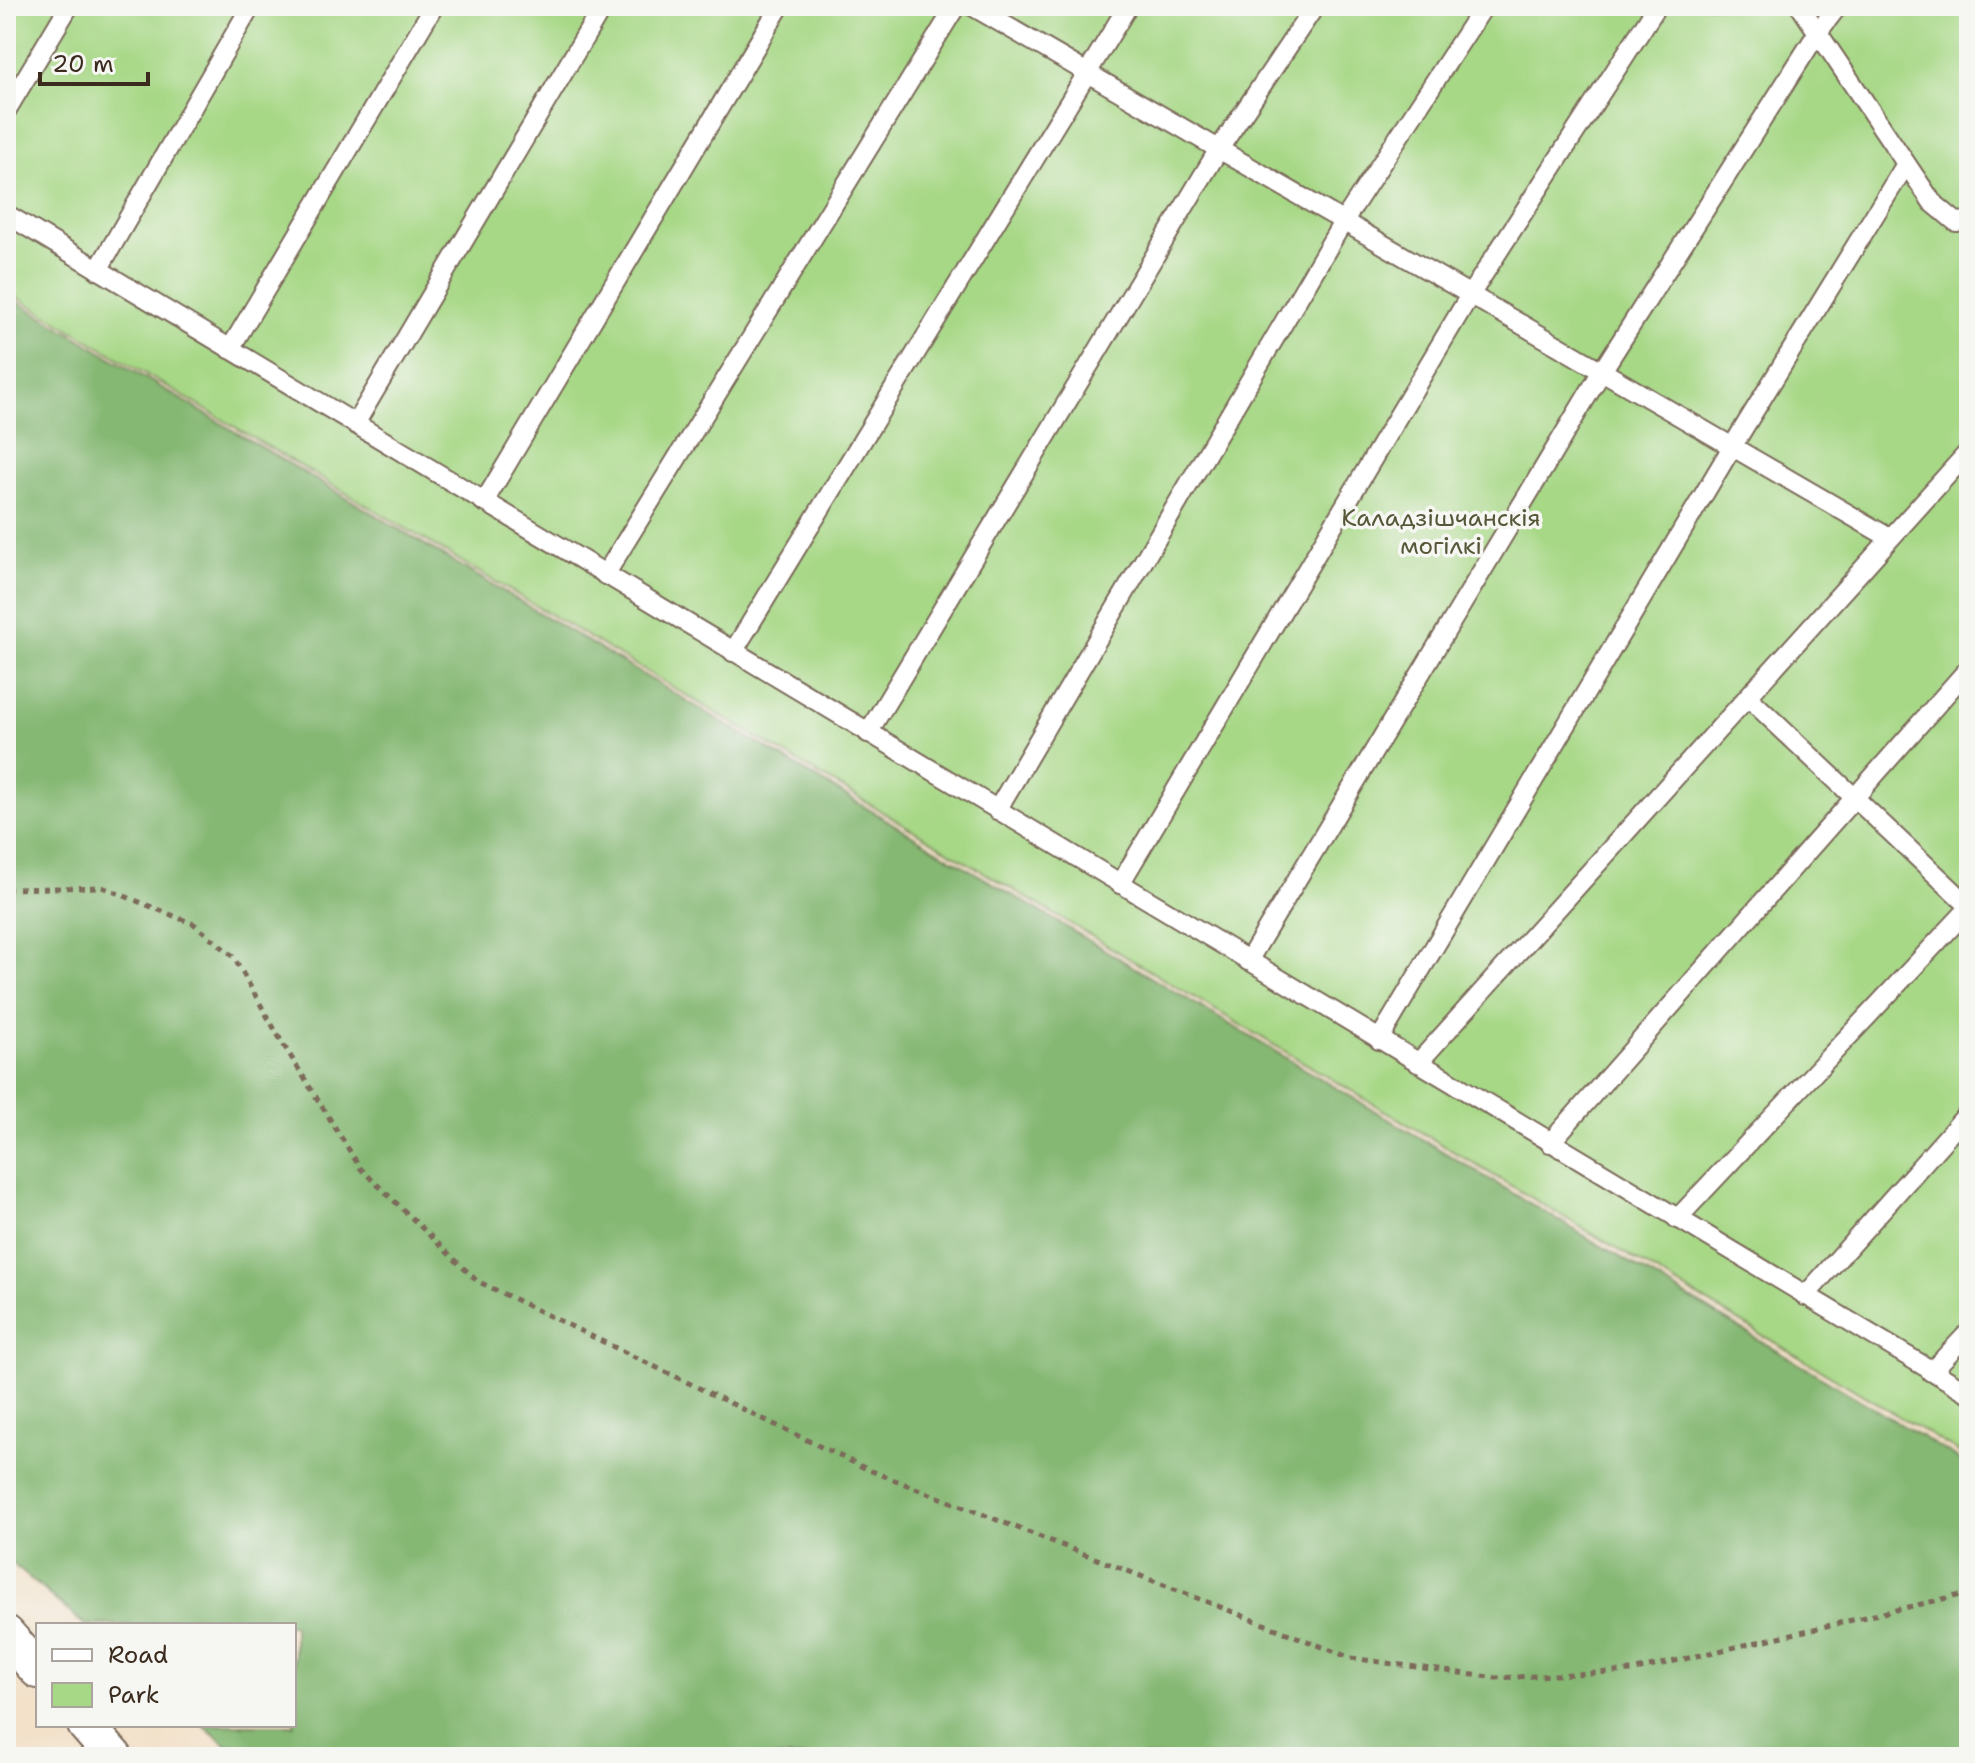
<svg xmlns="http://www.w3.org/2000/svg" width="1975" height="1763" font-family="'Shantell Sans',sans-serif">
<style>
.green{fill:#a7d886;stroke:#718152;stroke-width:2}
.forest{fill:#85b873;stroke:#607148;stroke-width:2}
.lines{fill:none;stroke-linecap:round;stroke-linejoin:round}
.lane-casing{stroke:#7b6a5a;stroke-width:22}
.street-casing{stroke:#7b6a5a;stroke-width:40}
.path{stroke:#7b6a5a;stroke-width:5;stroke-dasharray:6 6;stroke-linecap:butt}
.lane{stroke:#fff;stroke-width:18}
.street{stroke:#fff;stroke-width:36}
.labels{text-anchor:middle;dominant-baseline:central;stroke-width:7;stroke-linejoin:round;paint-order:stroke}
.park-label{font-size:24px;fill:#565638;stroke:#f6f6f2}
</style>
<rect width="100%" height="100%" fill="#f6f6f2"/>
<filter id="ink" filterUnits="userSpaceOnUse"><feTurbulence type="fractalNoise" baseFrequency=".0125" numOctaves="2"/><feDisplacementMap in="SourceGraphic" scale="16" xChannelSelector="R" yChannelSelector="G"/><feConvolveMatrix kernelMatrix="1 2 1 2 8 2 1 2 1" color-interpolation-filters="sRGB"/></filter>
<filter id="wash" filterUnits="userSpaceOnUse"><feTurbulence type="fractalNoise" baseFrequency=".006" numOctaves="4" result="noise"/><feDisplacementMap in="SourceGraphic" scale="32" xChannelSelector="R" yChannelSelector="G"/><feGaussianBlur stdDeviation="1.8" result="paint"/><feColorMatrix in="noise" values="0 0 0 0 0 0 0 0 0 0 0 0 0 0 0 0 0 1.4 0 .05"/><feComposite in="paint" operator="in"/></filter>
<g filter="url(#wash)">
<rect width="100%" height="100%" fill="#f3e1c9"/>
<polygon class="green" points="6,6 1969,6 1969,1458 6,291"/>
<polygon class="forest" points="6,295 1969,1465 1969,1757 241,1757 203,1725 294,1725 294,1625 85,1625 6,1558"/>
</g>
<g filter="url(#ink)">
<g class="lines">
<g class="lane-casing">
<g id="lane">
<polyline points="972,6 1888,537"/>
<polyline points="1800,6 1932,202 1956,222 1969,221"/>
<polyline points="6,111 69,6"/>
<polyline points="6,214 1969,1393"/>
<polyline points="98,270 251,6"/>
<polyline points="230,349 434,6"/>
<polyline points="355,424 603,6"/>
<polyline points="484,502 780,6"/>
<polyline points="605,575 956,6"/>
<polyline points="733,652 1128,6"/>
<polyline points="1748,697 1969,906"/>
<polyline points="868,733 1219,149 1315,6"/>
<polyline points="997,810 1343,222 1484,6"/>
<polyline points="1120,884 1470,295 1657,6"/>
<polyline points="1248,961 1602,371 1818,32 1838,6"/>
<polyline points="1379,1040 1732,447 1906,164"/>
<polyline points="1418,1063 1969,451"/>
<polyline points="1550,1143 1969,668"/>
<polyline points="1677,1219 1969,908"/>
<polyline points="1805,1296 1969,1112"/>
<polyline points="1931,1372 1969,1332"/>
</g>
</g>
<g class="street-casing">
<g id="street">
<polyline points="6,1634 38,1670"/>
<polyline points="86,1725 114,1757"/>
</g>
</g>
<polyline class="path" points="6,889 102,887 194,924 233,956 283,1044 361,1169 477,1281 869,1470 1351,1658 1496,1678 1632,1671 1969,1593"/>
<use href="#lane" class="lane"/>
<use href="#street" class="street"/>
</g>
</g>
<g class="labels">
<g class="park-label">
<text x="1441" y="518">Каладзішчанскія<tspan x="1441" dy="28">могілкі</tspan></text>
</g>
</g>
<rect width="1975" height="1763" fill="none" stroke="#f6f6f2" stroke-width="32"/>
<rect x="36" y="1623" width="260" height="104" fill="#f6f6f2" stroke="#aba49d" stroke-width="2"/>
<rect x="52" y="1649" width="40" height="12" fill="#ffffff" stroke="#aba49d" stroke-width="2"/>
<text x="108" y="1663" font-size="24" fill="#3b2a1e">Road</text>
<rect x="52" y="1683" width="40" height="24" fill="#a7d886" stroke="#aba49d" stroke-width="2"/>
<text x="108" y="1703" font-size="24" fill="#3b2a1e">Park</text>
<path d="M40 72v12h108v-12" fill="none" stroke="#3b2a1e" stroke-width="4"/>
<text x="52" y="72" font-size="24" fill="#3b2a1e" stroke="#f6f6f2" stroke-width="6" paint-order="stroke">20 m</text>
</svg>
